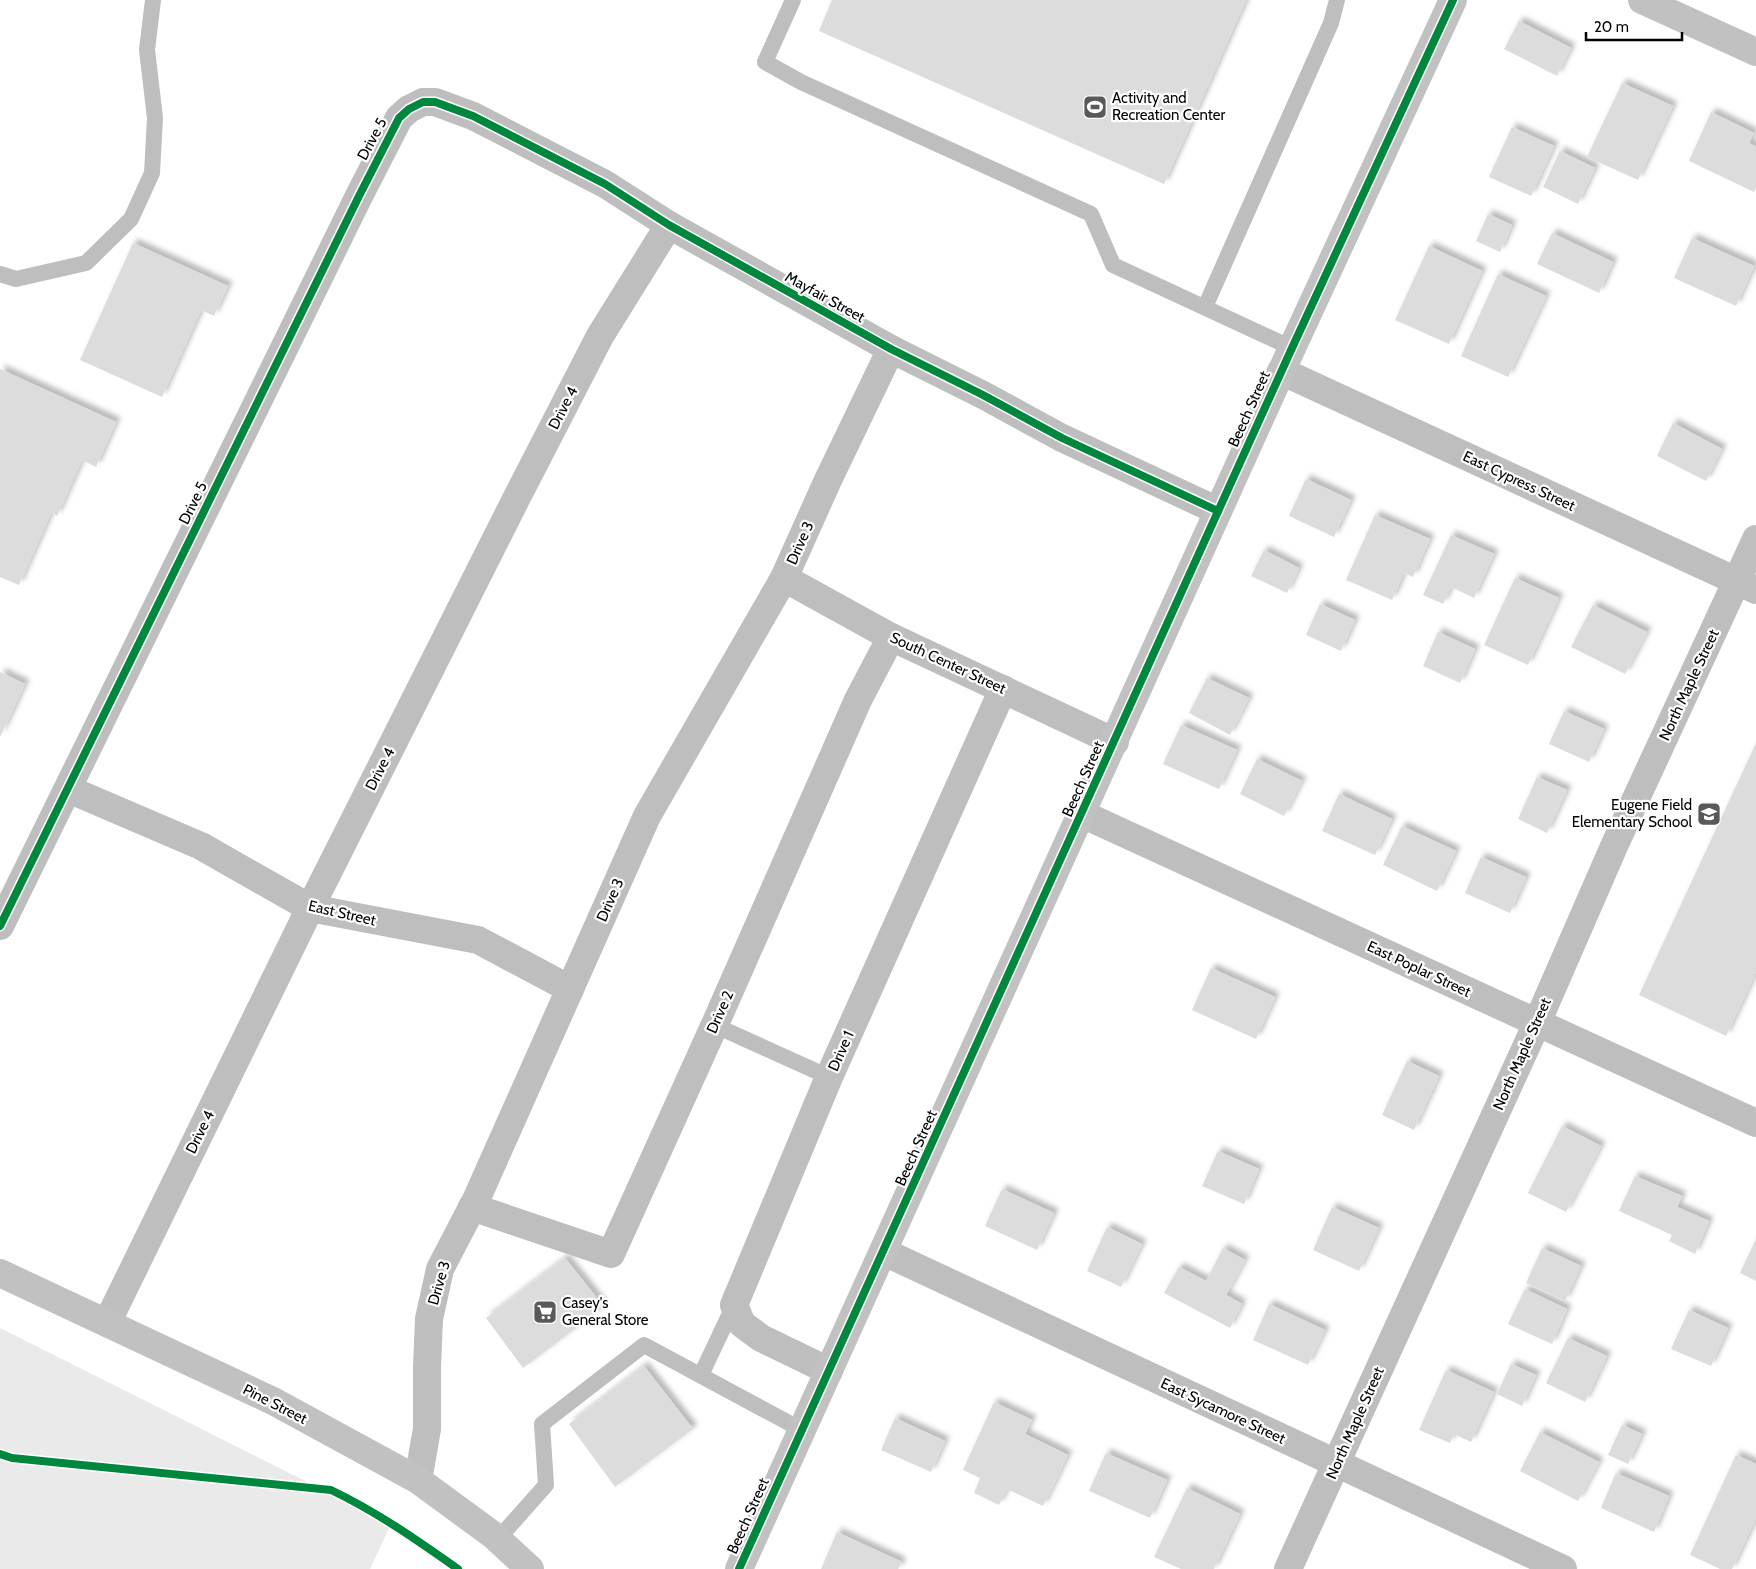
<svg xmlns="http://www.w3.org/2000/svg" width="1756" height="1569" font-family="Cabin,sans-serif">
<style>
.green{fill:#eaeaea}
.building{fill:#dcdcdc;filter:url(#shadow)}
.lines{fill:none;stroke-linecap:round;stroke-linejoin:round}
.lane{stroke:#bebebe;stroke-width:16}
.street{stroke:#bebebe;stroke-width:28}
.secondary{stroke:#c1c1c1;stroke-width:28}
.cycleway-casing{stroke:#fff;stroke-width:11}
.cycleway{stroke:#00873e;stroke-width:8}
.labels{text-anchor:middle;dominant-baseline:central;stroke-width:4.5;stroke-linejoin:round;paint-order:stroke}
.poi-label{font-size:15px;fill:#000;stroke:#fff;text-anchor:start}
.street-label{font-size:15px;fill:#000;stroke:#fff}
</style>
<defs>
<filter id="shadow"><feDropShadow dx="4.5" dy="-4.5" stdDeviation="2.5" flood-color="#0004"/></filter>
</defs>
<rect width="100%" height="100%" fill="#fff"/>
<polygon class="green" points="0,1328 391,1524 370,1569 0,1569"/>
<g class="building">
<polygon points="832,0 1246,0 1164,184 819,31"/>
<polygon points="1519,21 1571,48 1557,76 1504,49"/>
<polygon points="1622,83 1673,106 1638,180 1587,157"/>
<polygon points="1711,112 1754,133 1749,143 1756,147 1756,188 1754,192 1689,161"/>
<polygon points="1512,127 1554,146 1531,196 1489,177"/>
<polygon points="1560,151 1595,168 1578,204 1543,187"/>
<polygon points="1488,214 1512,225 1500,252 1476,241"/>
<polygon points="1552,233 1613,262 1599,293 1537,264"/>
<polygon points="1692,238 1754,266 1736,306 1674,278"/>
<polygon points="133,243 228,286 214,316 201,310 162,397 80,360"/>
<polygon points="1429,246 1482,271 1449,344 1395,320"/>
<polygon points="1498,274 1546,296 1508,377 1461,356"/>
<polygon points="0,369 116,422 96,467 82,460 57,516 51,513 19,585 0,577"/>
<polygon points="1673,423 1722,449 1706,481 1657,456"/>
<polygon points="1306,479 1351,500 1334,537 1289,516"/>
<polygon points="1375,515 1430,539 1413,577 1404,573 1392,600 1346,580"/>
<polygon points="1451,535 1494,554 1474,598 1451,587 1443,604 1423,595"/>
<polygon points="1264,550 1299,568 1287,593 1251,576"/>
<polygon points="1515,578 1559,598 1528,665 1484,645"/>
<polygon points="1320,604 1355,620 1341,651 1306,635"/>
<polygon points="1593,605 1647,632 1625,674 1571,647"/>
<polygon points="1438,632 1475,649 1460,683 1423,666"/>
<polygon points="0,672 25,684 0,737"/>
<polygon points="1207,678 1249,698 1230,735 1189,713"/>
<polygon points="1564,711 1604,729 1589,762 1549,744"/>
<polygon points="1181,725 1237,750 1219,789 1163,764"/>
<polygon points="1756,743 1756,972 1726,1036 1639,995"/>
<polygon points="1257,759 1302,781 1284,816 1240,794"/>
<polygon points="1537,777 1567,790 1547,833 1518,819"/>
<polygon points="1339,794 1392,819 1375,855 1322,831"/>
<polygon points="1402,826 1456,851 1437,891 1383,865"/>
<polygon points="1481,857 1526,877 1510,913 1465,893"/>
<polygon points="1211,968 1275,997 1256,1039 1192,1010"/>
<polygon points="1407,1061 1439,1076 1414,1130 1382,1115"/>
<polygon points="1562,1126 1601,1146 1566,1212 1528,1193"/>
<polygon points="1218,1151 1259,1169 1244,1204 1202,1186"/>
<polygon points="1635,1176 1682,1196 1677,1207 1709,1221 1695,1254 1669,1241 1672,1235 1619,1211"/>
<polygon points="1002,1189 1054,1213 1037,1250 985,1226"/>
<polygon points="1332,1207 1379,1228 1359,1271 1313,1250"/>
<polygon points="1107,1227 1142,1244 1121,1287 1087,1271"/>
<polygon points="1756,1239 1756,1281 1740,1273"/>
<polygon points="1223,1248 1245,1260 1226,1295 1242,1304 1230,1328 1164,1293 1179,1267 1206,1281"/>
<polygon points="1542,1248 1581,1266 1565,1301 1526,1283"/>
<polygon points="565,1258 604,1307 523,1368 486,1318"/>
<polygon points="1525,1289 1567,1309 1552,1344 1508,1324"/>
<polygon points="1269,1304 1325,1330 1308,1365 1253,1340"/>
<polygon points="1689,1310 1728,1328 1711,1366 1671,1349"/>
<polygon points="1568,1338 1607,1356 1585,1402 1546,1383"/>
<polygon points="1511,1364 1536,1375 1522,1406 1497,1394"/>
<polygon points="644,1366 693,1429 615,1487 569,1424"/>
<polygon points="1446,1370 1494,1392 1471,1442 1454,1434 1450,1443 1419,1430"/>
<polygon points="994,1402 1032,1420 1025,1434 1068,1455 1043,1506 1007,1489 999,1505 974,1493 980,1478 963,1470"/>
<polygon points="895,1418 945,1441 931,1472 881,1450"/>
<polygon points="1622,1425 1642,1434 1628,1464 1608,1455"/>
<polygon points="1540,1432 1599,1462 1578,1501 1520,1471"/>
<polygon points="1106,1453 1167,1480 1150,1518 1089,1491"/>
<polygon points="1736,1455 1756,1464 1756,1518 1732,1569 1720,1569 1690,1555"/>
<polygon points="1616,1473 1669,1496 1654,1532 1601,1508"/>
<polygon points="1187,1488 1240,1514 1214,1569 1181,1569 1154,1557"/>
<polygon points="837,1532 902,1562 898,1569 821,1569"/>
</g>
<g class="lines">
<g class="lane">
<polyline points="793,0 765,62 801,82 1091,214 1113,265 1292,348"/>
<polyline points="0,274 16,279 86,263 131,219 152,173 155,118 147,50 153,0"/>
<polyline points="1205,307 1331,23 1337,0"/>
<polyline points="714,1025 829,1077"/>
<polyline points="701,1375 734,1305"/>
<polyline points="498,1539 546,1485 542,1424 644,1345 802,1430"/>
</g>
<g class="street">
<polyline points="1281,371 1756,590"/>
<polyline points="784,578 891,637 1115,742"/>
<polyline points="68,789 201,846 310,908 478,940 570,989"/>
<polyline points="1082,814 1756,1123"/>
<polyline points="0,926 359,196 399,118 409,109 423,102 435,102 473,116 605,184 669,225 891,349 983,395 1062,438 1218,511"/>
<polyline points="472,1207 611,1254 716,1022 858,700 891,637"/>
<polyline points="884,1252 1563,1569"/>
<polyline points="107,1323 310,908 515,501 600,336 669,225"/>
<polyline points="829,1371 761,1338 742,1324 734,1305 829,1077 1003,689"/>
<polyline points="418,1480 427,1429 427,1367 429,1319 440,1269 476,1200 647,816 784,578 828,480 891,349"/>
<polyline points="1288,1569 1537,1023 1615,844 1756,539"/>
</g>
<g class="secondary">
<polyline points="1642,0 1756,52"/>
<polyline points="0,1273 273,1401 418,1480 493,1535 530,1569"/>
<polyline points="739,1569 1292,348 1453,0"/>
</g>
<g class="cycleway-casing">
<g id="cycleway">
<polyline points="0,926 359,196 399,118 409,109 423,102 435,102 473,116 605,184 669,225 891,349 983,395 1062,438 1218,511"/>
<path d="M0 1454 12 1458 331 1490C377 1512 417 1540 458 1569"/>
<polyline points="739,1569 1292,348 1453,0"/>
</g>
</g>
<use href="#cycleway" class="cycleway"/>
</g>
<defs>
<g id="stadium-square" transform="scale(1.25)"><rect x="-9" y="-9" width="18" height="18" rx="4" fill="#595959" stroke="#fff"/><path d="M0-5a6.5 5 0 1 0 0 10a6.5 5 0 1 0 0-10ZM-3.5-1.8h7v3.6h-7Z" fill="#fff"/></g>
<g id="school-square" transform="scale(1.25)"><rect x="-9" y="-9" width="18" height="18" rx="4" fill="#595959" stroke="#fff"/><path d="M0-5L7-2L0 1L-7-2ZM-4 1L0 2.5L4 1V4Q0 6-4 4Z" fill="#fff"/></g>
<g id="supermarket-square" transform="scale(1.25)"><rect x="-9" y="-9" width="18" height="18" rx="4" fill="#595959" stroke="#fff"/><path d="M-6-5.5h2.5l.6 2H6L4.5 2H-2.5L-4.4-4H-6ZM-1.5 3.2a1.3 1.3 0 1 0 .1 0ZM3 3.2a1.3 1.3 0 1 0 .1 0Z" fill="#fff"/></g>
</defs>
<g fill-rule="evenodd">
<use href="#stadium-square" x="1095" y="107"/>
<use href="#school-square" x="1709" y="814"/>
<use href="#supermarket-square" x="545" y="1312"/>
</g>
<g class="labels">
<g class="poi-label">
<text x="1112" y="98">Activity and<tspan x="1112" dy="17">Recreation Center</tspan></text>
<text x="1692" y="805" text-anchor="end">Eugene Field<tspan x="1692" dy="17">Elementary School</tspan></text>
<text x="562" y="1303">Casey's<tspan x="562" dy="17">General Store</tspan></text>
</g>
<g class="street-label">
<text transform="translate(372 139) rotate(-62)">Drive 5</text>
<text transform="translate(825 297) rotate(29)">Mayfair Street</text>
<text transform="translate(563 408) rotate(-63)">Drive 4</text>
<text transform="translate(1249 409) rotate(-66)">Beech Street</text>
<text transform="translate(1519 481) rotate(25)">East Cypress Street</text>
<text transform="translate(193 503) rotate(-64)">Drive 5</text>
<text transform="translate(800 543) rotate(-66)">Drive 3</text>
<text transform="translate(948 663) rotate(25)">South Center Street</text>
<text transform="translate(1689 685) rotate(-65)">North Maple Street</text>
<text transform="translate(380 769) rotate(-63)">Drive 4</text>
<text transform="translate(1083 779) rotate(-66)">Beech Street</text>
<text transform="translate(610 900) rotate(-66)">Drive 3</text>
<text transform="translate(342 913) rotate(13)">East Street</text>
<text transform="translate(1419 969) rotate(25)">East Poplar Street</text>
<text transform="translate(720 1012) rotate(-66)">Drive 2</text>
<text transform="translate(841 1051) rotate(-66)">Drive 1</text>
<text transform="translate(1522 1054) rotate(-66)">North Maple Street</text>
<text transform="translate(200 1132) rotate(-64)">Drive 4</text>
<text transform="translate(916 1148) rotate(-66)">Beech Street</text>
<text transform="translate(439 1283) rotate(-74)">Drive 3</text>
<text transform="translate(275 1404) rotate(27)">Pine Street</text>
<text transform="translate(1223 1411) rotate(25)">East Sycamore Street</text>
<text transform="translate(1355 1423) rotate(-66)">North Maple Street</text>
<text transform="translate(748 1516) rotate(-66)">Beech Street</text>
</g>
</g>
<path d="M1586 32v8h96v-8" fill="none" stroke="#000000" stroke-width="2.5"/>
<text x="1594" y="32" font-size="15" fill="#000000" stroke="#ffffff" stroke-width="4" paint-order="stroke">20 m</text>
</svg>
